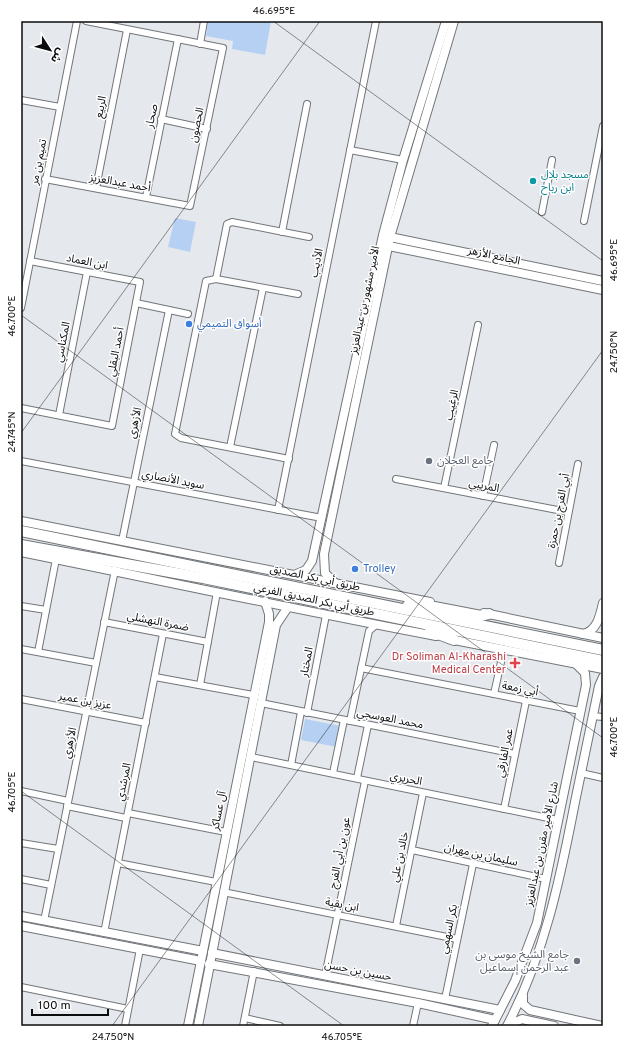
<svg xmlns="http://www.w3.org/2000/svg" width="624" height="1047" font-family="Overpass,'Noto Sans Arabic',sans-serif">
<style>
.green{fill:#b6d0f3}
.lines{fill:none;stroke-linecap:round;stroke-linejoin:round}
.minor-casing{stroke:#72767a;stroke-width:8}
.tertiary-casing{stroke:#72767a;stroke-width:10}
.primary-casing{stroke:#72767a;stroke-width:12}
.minor{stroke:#fff;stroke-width:6}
.tertiary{stroke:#fff;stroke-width:8}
.primary{stroke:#fff;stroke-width:10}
.ticks{fill:none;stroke:#0a0b0d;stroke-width:1;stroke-opacity:0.45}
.culture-dot{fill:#0f9aa8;stroke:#fff;stroke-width:1.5}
.shop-dot{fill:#3f7fe0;stroke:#fff;stroke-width:1.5}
.worship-dot{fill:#6b7280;stroke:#fff;stroke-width:1.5}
.health-dot{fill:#e0444e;stroke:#fff;stroke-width:1.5}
.labels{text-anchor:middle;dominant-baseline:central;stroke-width:3;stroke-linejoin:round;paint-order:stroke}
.street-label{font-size:11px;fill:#0a0b0d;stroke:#fff}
.culture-label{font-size:11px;fill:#0d838f;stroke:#fff;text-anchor:start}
.shop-label{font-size:11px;fill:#366cbe;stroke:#fff;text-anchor:start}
.worship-label{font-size:11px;fill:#5b616d;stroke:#fff;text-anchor:start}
.health-label{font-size:11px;fill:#be3a42;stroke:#fff;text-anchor:end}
.neatline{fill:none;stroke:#0a0b0d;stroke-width:1.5}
.ticks-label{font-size:10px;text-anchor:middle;fill:#0a0b0d}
</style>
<rect width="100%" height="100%" fill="#e5e9ee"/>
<g class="green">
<polygon points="208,21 271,21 265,55 232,49 233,41 206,36"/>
<polygon points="175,218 196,222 190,252 168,247"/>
<polygon points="305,719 341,726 337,747 301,740"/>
</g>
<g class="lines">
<g class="minor-casing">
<g id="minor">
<polyline points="200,44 204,21"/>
<polyline points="21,100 60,107"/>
<polyline points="161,119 207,129"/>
<polyline points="350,150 403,160"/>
<polyline points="45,179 190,206 223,48 86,21"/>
<polyline points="96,188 127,30"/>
<polyline points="146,197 178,39"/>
<polyline points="542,212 552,160"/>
<polyline points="584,221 603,126"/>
<polyline points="282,232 307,104"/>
<polyline points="216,279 227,224 232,222 309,237"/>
<polyline points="136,303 188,314"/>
<polyline points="21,308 77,21"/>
<polyline points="21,408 112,426 140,282 30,261"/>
<polyline points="59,415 87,272"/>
<polyline points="230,447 263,288"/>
<polyline points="289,459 181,438 175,434 206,281 216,279 298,294"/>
<polyline points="21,461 322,518"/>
<polyline points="396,479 568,512"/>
<polyline points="444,488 478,325"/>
<polyline points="483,496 494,445"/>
<polyline points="278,510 376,21"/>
<polyline points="122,541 169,310"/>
<polyline points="559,563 578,464"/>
<polyline points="21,606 46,610"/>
<polyline points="104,622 208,642"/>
<polyline points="21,649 96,663"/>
<polyline points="38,652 56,559"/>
<polyline points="361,668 580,711"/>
<polyline points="155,677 253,695"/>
<polyline points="200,685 217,592"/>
<polyline points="494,694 501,662 497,648"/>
<polyline points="21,699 146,723"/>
<polyline points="261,703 515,754"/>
<polyline points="307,713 326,615"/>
<polyline points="592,716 603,717"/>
<polyline points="350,721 369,631 376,625"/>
<polyline points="251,757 558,820"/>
<polyline points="291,765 301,712"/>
<polyline points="333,773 344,720"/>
<polyline points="581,773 603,778"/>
<polyline points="357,778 368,725"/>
<polyline points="21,791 68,801"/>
<polyline points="67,806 126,818"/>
<polyline points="504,809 526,701"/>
<polyline points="128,813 226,832"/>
<polyline points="21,843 58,849"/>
<polyline points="412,850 546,879"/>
<polyline points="118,863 216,882"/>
<polyline points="21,879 51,885"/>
<polyline points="223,892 457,939"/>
<polyline points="44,921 115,570"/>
<polyline points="396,926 423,793"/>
<polyline points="104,933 163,634"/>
<polyline points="325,976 365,781"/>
<polyline points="21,987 128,1009"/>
<polyline points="445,999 473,864"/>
<polyline points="245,1018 280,1026"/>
<polyline points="125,1026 140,949"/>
<polyline points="243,1026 254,971"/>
<polyline points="413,1026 418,1003"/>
</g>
</g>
<g class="tertiary-casing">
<g id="tertiary">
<polyline points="385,236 603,281"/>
<polyline points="384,245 603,290"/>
<polyline points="21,521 430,602"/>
<path d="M21 552C159 580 297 610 436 636"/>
<polyline points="294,575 306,570 312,561 383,235 403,160 446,21"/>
<polyline points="334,582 325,573 324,554 390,237 454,21"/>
<polyline points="484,613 603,638"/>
<path d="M583 634C597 631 600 616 603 603"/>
<polyline points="449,639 603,669"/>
<polyline points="21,916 203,951"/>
<polyline points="21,926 201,961"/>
<polyline points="212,953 500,1010"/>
<polyline points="209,964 418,1003 495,1020"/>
<polyline points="523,996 523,1004 530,1010 602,1026"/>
<polyline points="188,1026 269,622 269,614 265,601"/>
<polyline points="198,1026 276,625 288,607"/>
<polyline points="492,1026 515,981 537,923 586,685 585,673 577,665"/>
<path d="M507 1026C544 956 560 880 575 802 583 764 591 725 599 686L603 677"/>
<polyline points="507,1026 522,1019 554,1026"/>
</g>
</g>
<g class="primary-casing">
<g id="primary">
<polyline points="21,531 603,650"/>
<polyline points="21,545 203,578 603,661"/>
<polyline points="408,605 424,605 481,616 489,614"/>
<polyline points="430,631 454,640"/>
</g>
</g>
<use href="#minor" class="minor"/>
<use href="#tertiary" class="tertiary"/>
<use href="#primary" class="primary"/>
</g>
<path class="ticks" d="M273 21 603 261M21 315 603 738M21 433 320 21M21 791 344 1026M112 1026 603 350"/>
<circle class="culture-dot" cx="533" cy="181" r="4"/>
<g class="shop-dot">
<circle cx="189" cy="324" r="4"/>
<circle cx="355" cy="569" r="4"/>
</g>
<g class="worship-dot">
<circle cx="429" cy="461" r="4"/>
<circle cx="577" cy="961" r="4"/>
</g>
<path class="health-dot" d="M513 657h4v4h4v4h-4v4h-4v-4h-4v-4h4z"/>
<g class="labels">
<g class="street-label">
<text transform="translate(101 107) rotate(-79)">الربيع</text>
<text transform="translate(152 116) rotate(-78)">صحار</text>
<text transform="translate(197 125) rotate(-78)">الحصون</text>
<text transform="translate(39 162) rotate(-79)">تميم بن مر</text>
<text transform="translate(120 183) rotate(10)">أحمد عبدالعزيز</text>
<text transform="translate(494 256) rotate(12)">الجامع الأزهر</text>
<text transform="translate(87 262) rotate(11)">ابن العماد</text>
<text transform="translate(317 263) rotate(-79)">الأديب</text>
<text transform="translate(365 300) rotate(-78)">الأمير مشهور بن عبدالعزيز</text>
<text transform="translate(63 342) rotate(-79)">المكناسي</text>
<text transform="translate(116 352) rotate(-79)">أحمد البقلي</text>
<text transform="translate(452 405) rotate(-78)">الرغيب</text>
<text transform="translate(135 423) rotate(-78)">الأزهري</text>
<text transform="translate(173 480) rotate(11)">سويد الأنصاري</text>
<text transform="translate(484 486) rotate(11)">المريبي</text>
<text transform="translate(559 511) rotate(-79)">أبي الفرج بن حمزة</text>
<text transform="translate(315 578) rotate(12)">طريق أبي بكر الصديق</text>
<text transform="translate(314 600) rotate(12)">طريق أبي بكر الصديق الفرعي</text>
<text transform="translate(158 622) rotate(11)">ضمرة النهشلي</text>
<text transform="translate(307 662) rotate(-79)">المختار</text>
<text transform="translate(520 689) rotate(11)">أبي زمعة</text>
<text transform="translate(85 701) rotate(11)">عزيز بن عمير</text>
<text transform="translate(390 719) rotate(11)">محمد العوسجي</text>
<text transform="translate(70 743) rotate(-78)">الأزهري</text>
<text transform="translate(505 753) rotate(-79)">عمر الفارقي</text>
<text transform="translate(406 779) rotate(11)">الحريري</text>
<text transform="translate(124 782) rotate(-79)">المرشدي</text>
<text transform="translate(219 811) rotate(-79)">آل عساكر</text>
<text transform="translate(542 844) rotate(-78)">شارع الأمير مقرن بن عبدالعزيز</text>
<text transform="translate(340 853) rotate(-79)">عون بن أبي الفرج</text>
<text transform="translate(481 855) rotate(12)">سليمان بن مهران</text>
<text transform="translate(400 857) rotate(-78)">خالد بن علي</text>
<text transform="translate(342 905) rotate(11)">ابن بقية</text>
<text transform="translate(449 929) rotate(-78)">بكر السهمي</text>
<text transform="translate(358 971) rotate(11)">حسين بن حسن</text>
</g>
<g class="culture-label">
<text x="541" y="175">مسجد بلال<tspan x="541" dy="13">ابن رباح</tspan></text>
</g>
<g class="shop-label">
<text x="197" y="324">أسواق التميمي</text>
<text x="363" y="569">Trolley</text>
</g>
<g class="worship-label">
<text x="437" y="461">جامع العجلان</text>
<text x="569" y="955" text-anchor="end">جامع الشيخ موسى بن<tspan x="569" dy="13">عبد الرحمن إسماعيل</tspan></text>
</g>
<g class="health-label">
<text x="506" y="657">Dr Soliman Al-Kharashi<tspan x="506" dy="13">Medical Center</tspan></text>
</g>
</g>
<rect width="624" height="1047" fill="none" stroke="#ffffff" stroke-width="44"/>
<g transform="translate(50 50) rotate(126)" stroke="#ffffff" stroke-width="3" paint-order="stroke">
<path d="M0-3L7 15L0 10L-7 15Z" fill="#0a0b0d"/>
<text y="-6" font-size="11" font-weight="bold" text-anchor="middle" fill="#0a0b0d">ش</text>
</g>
<path d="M32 1009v6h76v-6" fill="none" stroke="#0a0b0d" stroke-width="2"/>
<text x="38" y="1009" font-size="12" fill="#0a0b0d" stroke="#ffffff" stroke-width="3" paint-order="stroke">100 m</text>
<rect x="22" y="22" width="580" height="1003" class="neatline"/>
<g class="ticks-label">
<text x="274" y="14">46.695°E</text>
<text transform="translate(613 260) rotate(-90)" y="4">46.695°E</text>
<text transform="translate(11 316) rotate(-90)" y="4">46.700°E</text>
<text transform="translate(613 352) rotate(-90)" y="4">24.750°N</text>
<text transform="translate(11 432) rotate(-90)" y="4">24.745°N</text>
<text transform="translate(613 737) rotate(-90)" y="4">46.700°E</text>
<text transform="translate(11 792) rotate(-90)" y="4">46.705°E</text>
<text x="113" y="1040">24.750°N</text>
<text x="342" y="1040">46.705°E</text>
</g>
</svg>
